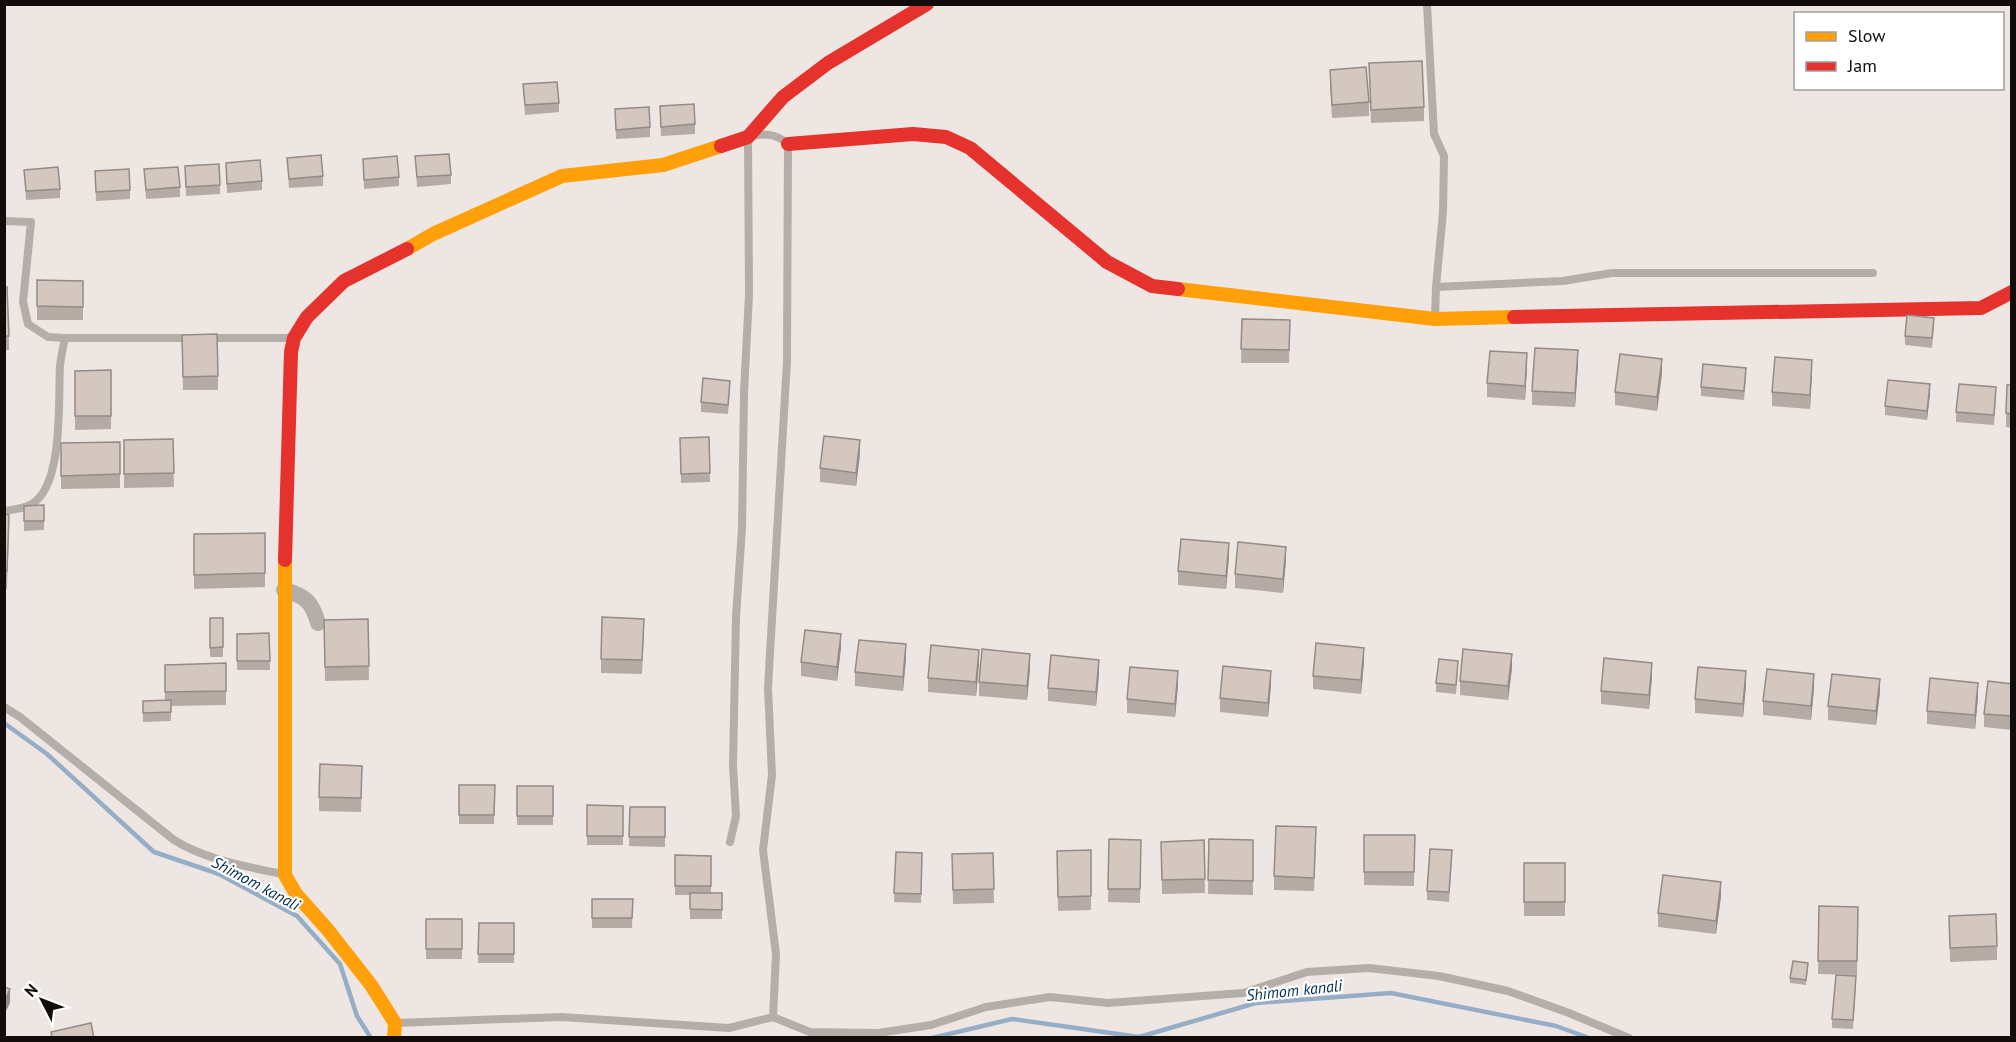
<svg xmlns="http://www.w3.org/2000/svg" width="2016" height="1042" font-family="'PT Sans',sans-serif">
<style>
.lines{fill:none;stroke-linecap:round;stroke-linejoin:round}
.stream{stroke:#95aec6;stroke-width:4.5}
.lane{stroke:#b3aea7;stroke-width:8}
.street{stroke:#b3aea7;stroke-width:16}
.slow{stroke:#ff9f0a;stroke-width:14}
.jam{stroke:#e5322d;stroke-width:14}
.wall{fill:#b6aba4}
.shaded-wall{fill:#948b86}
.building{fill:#d4c7bf;stroke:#948b86;stroke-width:1.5}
.labels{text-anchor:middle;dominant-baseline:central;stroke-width:4.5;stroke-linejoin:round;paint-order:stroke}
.water-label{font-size:16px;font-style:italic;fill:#002f52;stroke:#fff}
</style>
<rect width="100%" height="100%" fill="#eee6e2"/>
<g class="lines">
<g class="stream">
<polyline points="4,723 47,754 154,852 219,874 297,916 340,964 357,1016 371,1038"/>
<polyline points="932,1038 1012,1019 1139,1037 1256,1003 1391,993 1556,1026 1589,1038"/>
</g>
<g class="lane">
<polyline points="1427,4 1434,134 1444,156 1443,212 1436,287 1435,318"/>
<polyline points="4,221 31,222 23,302 28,324 48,337 65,338"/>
<polyline points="1436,287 1563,281 1612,273 1873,273"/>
<polyline points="208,338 294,338"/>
<path d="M4 511C12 510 25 508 32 504 64 484 58 400 60 366 61 357 63 347 65 338H192"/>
<path d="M4 707 20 717 174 840C206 860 245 866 282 874"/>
<polyline points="773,1017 810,1032 878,1033 931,1025 986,1007 1050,997 1108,1003 1243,993 1307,972 1369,968 1439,976 1508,991 1569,1013 1629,1038"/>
<path d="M396 1023 561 1017 729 1028 773 1017 776 954 763 850 772 775 768 688 787 361 788 144C776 133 763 133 748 137L749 295 744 392 742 528 736 617 733 766 736 816 730 842"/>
</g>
<path class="street" d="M284 590C306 596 312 602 318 623"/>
<g class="slow">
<polyline points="407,249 433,234 562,176 663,165 721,146"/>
<polyline points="1178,289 1435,319 1514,317"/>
<polyline points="285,560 285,875 296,894 328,930 371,985 395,1023 394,1038"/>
</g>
<g class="jam">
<polyline points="788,144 913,134 946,137 970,148 1107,262 1152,286 1178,289"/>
<polyline points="721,146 748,137 783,97 828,63 927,4"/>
<polyline points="1514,317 1981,308 2012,292"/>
<polyline points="285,560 291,352 294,338 307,317 344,281 407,249"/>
</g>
</g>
<g class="wall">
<polygon points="1369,63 1424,107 1424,121 1371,123"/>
<polygon points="1330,70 1369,102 1369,116 1332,118 1330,84"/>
<polygon points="523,84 559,103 559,112 525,115"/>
<polygon points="660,106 695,124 695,134 661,136"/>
<polygon points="615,109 650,127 650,137 616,139"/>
<polygon points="415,156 451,175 451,184 417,187"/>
<polygon points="287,158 323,176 323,186 289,188"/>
<polygon points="363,159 399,177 399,186 364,189"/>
<polygon points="226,163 262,181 262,190 227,193"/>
<polygon points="185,166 220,185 220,194 186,196"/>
<polygon points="144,169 180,187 180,197 146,199"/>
<polygon points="24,170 60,189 60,198 26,200"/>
<polygon points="95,171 130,190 130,199 96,201"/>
<polygon points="37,280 83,281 83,320 37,320"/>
<polygon points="4,287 9,336 9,350 4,350"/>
<polygon points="1242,319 1290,320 1289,363 1241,363"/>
<polygon points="1934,327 1932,348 1905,345 1905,336"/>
<polygon points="182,335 218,376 218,390 183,390"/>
<polygon points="1578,364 1575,407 1532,405 1532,391"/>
<polygon points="1527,367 1525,400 1487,397 1487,383"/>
<polygon points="111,370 111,429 75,430 75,371"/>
<polygon points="1662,373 1657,411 1615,405 1615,392"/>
<polygon points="1812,373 1810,409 1772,406 1772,392"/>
<polygon points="1746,377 1744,400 1701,396 1701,387"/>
<polygon points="2012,385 2012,428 2006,427 2006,413"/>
<polygon points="730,390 728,414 701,412 701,402"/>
<polygon points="1930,394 1927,420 1885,415 1885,406"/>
<polygon points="1996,397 1994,425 1956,422 1956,412"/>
<polygon points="709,437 710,482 681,483 680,438"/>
<polygon points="173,439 174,487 124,488 124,440"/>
<polygon points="120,442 120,488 61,489 61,443"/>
<polygon points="860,454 856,486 820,482 820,468"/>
<polygon points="44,505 44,530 24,531 24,506"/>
<polygon points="4,514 9,533 7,589 4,589"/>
<polygon points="265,533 265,587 194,589 194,534"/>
<polygon points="1229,557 1226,589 1178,585 1178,571"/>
<polygon points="1286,560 1283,593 1235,588 1235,574"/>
<rect x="210" y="618" width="13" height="39"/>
<polygon points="368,619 369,680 325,681 324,620"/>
<polygon points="269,633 270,670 237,670 237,634"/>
<polygon points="644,633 642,674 601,673 601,659"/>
<polygon points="841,648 837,681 801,676 801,662"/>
<polygon points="906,658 903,691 855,686 855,672"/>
<polygon points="1364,662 1361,694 1313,689 1313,676"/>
<polygon points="226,663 226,705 171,706 171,721 143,722 143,701 165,700 165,665"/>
<polygon points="979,664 976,696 928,692 928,678"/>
<polygon points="1030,668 1027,700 979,696 979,682"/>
<polygon points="1512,668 1508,700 1460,695 1460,681"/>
<polygon points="1458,670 1456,694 1436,692 1436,683"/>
<polygon points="1099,674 1096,706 1048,701 1048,688"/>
<polygon points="1652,677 1649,709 1601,704 1601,691"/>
<polygon points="2012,684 2012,730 1984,727 1984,714"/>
<polygon points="1178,685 1175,717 1127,713 1127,699"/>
<polygon points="1271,685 1268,717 1220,712 1220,698"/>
<polygon points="1746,685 1743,717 1695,713 1695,699"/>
<polygon points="1814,688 1811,720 1763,715 1763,701"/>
<polygon points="1880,692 1876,725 1828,720 1828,706"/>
<polygon points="1978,697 1975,729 1927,724 1927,711"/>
<polygon points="362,779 361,812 319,811 319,797"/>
<polygon points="459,785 495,785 494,824 459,824"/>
<rect x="517" y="786" width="36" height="39"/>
<polygon points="587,805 623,806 623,845 587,845"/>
<polygon points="630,807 665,807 665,847 629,846"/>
<polygon points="1364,835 1415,835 1414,886 1364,885"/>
<polygon points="1109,839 1141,840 1140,903 1108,902"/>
<polygon points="1209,839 1253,840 1253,895 1208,894"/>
<polygon points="1204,840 1205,893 1162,894 1161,842"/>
<polygon points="1316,841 1314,891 1274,890 1274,876"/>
<polygon points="1091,850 1091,910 1058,911 1057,851"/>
<polygon points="896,852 922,853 921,903 894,902"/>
<polygon points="993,853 994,903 953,904 952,854"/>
<polygon points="675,855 711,856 711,893 722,893 722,919 690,919 690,895 675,895"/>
<polygon points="1452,860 1449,902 1427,900 1427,891"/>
<rect x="1524" y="863" width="41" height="53"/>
<polygon points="1721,896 1716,934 1658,927 1658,913"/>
<polygon points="592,899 633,899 632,928 592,928"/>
<polygon points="1819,906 1858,907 1857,975 1818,974"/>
<polygon points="1949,916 1997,946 1997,960 1950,962"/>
<rect x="426" y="919" width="36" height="40"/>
<polygon points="479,923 514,923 514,963 478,963"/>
<polygon points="1808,968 1806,985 1790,983 1790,978"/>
<polygon points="1856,985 1853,1029 1832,1028 1832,1019"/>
</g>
<g class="shaded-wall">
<polygon points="1578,350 1578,364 1575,407 1575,393"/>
<polygon points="1527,353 1527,367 1525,400 1525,386"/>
<polygon points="1662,359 1662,373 1657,411 1657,397"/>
<polygon points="1812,360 1812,373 1810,409 1810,395"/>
<polygon points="1930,384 1930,394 1927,420 1927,411"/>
<polygon points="860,440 860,454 856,486 856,473"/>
<polygon points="1229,543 1229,557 1226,589 1226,576"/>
<polygon points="1286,547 1286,560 1283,593 1283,579"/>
<polygon points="841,634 841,648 837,681 837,667"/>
<polygon points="906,644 906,658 903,691 903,677"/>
<polygon points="1364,648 1364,662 1361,694 1361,680"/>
<polygon points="979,650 979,664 976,696 976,682"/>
<polygon points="1030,654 1030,668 1027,700 1027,686"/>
<polygon points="1512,654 1512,668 1508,700 1508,686"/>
<polygon points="1099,660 1099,674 1096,706 1096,692"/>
<polygon points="1652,663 1652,677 1649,709 1649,695"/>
<polygon points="1178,671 1178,685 1175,717 1175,704"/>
<polygon points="1271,671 1271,685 1268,717 1268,703"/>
<polygon points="1746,671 1746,685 1743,717 1743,704"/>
<polygon points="1814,674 1814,688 1811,720 1811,706"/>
<polygon points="1880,679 1880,692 1876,725 1876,711"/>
<polygon points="1978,683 1978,697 1975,729 1975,715"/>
<polygon points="1721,882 1721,896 1716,934 1716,921"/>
<polygon points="10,989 10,1003 4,1015 4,1002"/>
</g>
<g class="building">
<polygon points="1422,61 1424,107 1371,110 1369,63"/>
<polygon points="1366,67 1369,102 1332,105 1330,70"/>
<polygon points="557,82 559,103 525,105 523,84"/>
<polygon points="694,104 695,124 661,127 660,106"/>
<polygon points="649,107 650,127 616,130 615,109"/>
<polygon points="449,154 451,175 417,177 415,156"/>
<polygon points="321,155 323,176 289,179 287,158"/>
<polygon points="397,156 399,177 364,180 363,159"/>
<polygon points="260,160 262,181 227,184 226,163"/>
<polygon points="219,164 220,185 186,187 185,166"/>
<polygon points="58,167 60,189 26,191 24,170"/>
<polygon points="178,167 180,187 146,190 144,169"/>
<polygon points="129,169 130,190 96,192 95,171"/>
<polygon points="37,280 83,281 83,307 37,306"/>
<polygon points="4,287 7,287 9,336 4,336"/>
<polygon points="1907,315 1934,318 1932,338 1905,336"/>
<polygon points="1242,319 1290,320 1289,350 1241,349"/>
<polygon points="217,334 218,376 183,377 182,335"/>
<polygon points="1535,348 1578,350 1575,393 1532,391"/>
<polygon points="1490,351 1527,353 1525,386 1487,383"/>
<polygon points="1620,354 1662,359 1657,397 1615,392"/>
<polygon points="1775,357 1812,360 1810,395 1772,392"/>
<polygon points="1703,364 1746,368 1744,391 1701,387"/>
<polygon points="111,370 111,416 75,416 75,371"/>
<polygon points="703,378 730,381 728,405 701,402"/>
<polygon points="1888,380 1930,384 1927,411 1885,406"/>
<polygon points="1959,384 1996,387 1994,415 1956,412"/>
<polygon points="2007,385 2012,385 2012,414 2006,413"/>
<polygon points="824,436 860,440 856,473 820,468"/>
<polygon points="709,437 710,473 681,474 680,438"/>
<polygon points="173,439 174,473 124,474 124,440"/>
<polygon points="120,442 120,474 61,476 61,443"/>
<polygon points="44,505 44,521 24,521 24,506"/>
<polygon points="4,514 9,515 7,571 4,571"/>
<polygon points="265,533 265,573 194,575 194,534"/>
<polygon points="1181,539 1229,543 1226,576 1178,571"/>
<polygon points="1238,542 1286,547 1283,579 1235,574"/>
<polygon points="602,617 644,619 642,660 601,659"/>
<polygon points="210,618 223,618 223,647 210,648"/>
<polygon points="368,619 369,666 325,667 324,620"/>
<polygon points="805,630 841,634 837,667 801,662"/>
<polygon points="269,633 270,661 237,661 237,634"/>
<polygon points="859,640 906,644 903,677 855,672"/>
<polygon points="1316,643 1364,648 1361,680 1313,676"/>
<polygon points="931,645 979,650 976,682 928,678"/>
<polygon points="982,649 1030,654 1027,686 979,682"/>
<polygon points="1463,649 1512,654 1508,686 1460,681"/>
<polygon points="1051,655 1099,660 1096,692 1048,688"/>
<polygon points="1604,658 1652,663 1649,695 1601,691"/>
<polygon points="1439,659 1458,661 1456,685 1436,683"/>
<polygon points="226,663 226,691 165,692 165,665"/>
<polygon points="1223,666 1271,671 1268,703 1220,698"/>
<polygon points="1130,667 1178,671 1175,704 1127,699"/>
<polygon points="1698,667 1746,671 1743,704 1695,699"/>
<polygon points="1767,669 1814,674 1811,706 1763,701"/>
<polygon points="1832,674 1880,679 1876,711 1828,706"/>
<polygon points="1930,678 1978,683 1975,715 1927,711"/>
<polygon points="1988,681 2012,684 2012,716 1984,714"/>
<polygon points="171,700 171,712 143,713 143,701"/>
<polygon points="320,764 362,766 361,798 319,797"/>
<polygon points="459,785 495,785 494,815 459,815"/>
<rect x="517" y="786" width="36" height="30"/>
<polygon points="587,805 623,806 623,836 587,836"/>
<polygon points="630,807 665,807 665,837 629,837"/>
<polygon points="1276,826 1316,827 1314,878 1274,876"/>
<polygon points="1364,835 1415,835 1414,872 1364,872"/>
<polygon points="1109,839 1141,840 1140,889 1108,889"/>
<polygon points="1209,839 1253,840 1253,881 1208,880"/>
<polygon points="1204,840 1205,879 1162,880 1161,842"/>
<polygon points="1430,849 1452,850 1449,892 1427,891"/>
<polygon points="1091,850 1091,896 1058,897 1057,851"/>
<polygon points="896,852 922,853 921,894 894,893"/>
<polygon points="993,853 994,889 953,890 952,854"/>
<polygon points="675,855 711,856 711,886 675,886"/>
<rect x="1524" y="863" width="41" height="39"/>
<polygon points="1663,875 1721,882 1716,921 1658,913"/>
<polygon points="690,893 722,893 722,910 690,909"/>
<polygon points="592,899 633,899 632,918 592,918"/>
<polygon points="1819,906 1858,907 1857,961 1818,961"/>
<polygon points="1996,914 1997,946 1950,948 1949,916"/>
<rect x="426" y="919" width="36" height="30"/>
<polygon points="479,923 514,923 514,954 478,954"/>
<polygon points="1793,961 1808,963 1806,980 1790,978"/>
<polygon points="1836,975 1856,976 1853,1020 1832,1019"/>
<polygon points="4,987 10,989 4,1002"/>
<polygon points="91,1023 94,1038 52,1038 51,1032"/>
</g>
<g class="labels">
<g class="water-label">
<text transform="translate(256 883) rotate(28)">Shimom kanali</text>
<text transform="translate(1294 990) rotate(-6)">Shimom kanali</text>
</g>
</g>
<rect width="2016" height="1042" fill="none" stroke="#120d0b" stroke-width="12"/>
<rect x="1794" y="12" width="210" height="78" fill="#ffffff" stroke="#a09e9d" stroke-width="1.5"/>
<rect x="1806" y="32" width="30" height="9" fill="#ff9f0a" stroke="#a09e9d" stroke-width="1.5"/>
<text x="1848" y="42" font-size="18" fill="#120d0b">Slow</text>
<rect x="1806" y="62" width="30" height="9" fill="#e5322d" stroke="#a09e9d" stroke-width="1.5"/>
<text x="1848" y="72" font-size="18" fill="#120d0b">Jam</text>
<g transform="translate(42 1000) rotate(312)" stroke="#ffffff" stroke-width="4.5" paint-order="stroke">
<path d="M0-4.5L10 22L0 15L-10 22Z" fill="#120d0b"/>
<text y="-9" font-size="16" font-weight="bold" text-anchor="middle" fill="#120d0b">N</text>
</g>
</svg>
